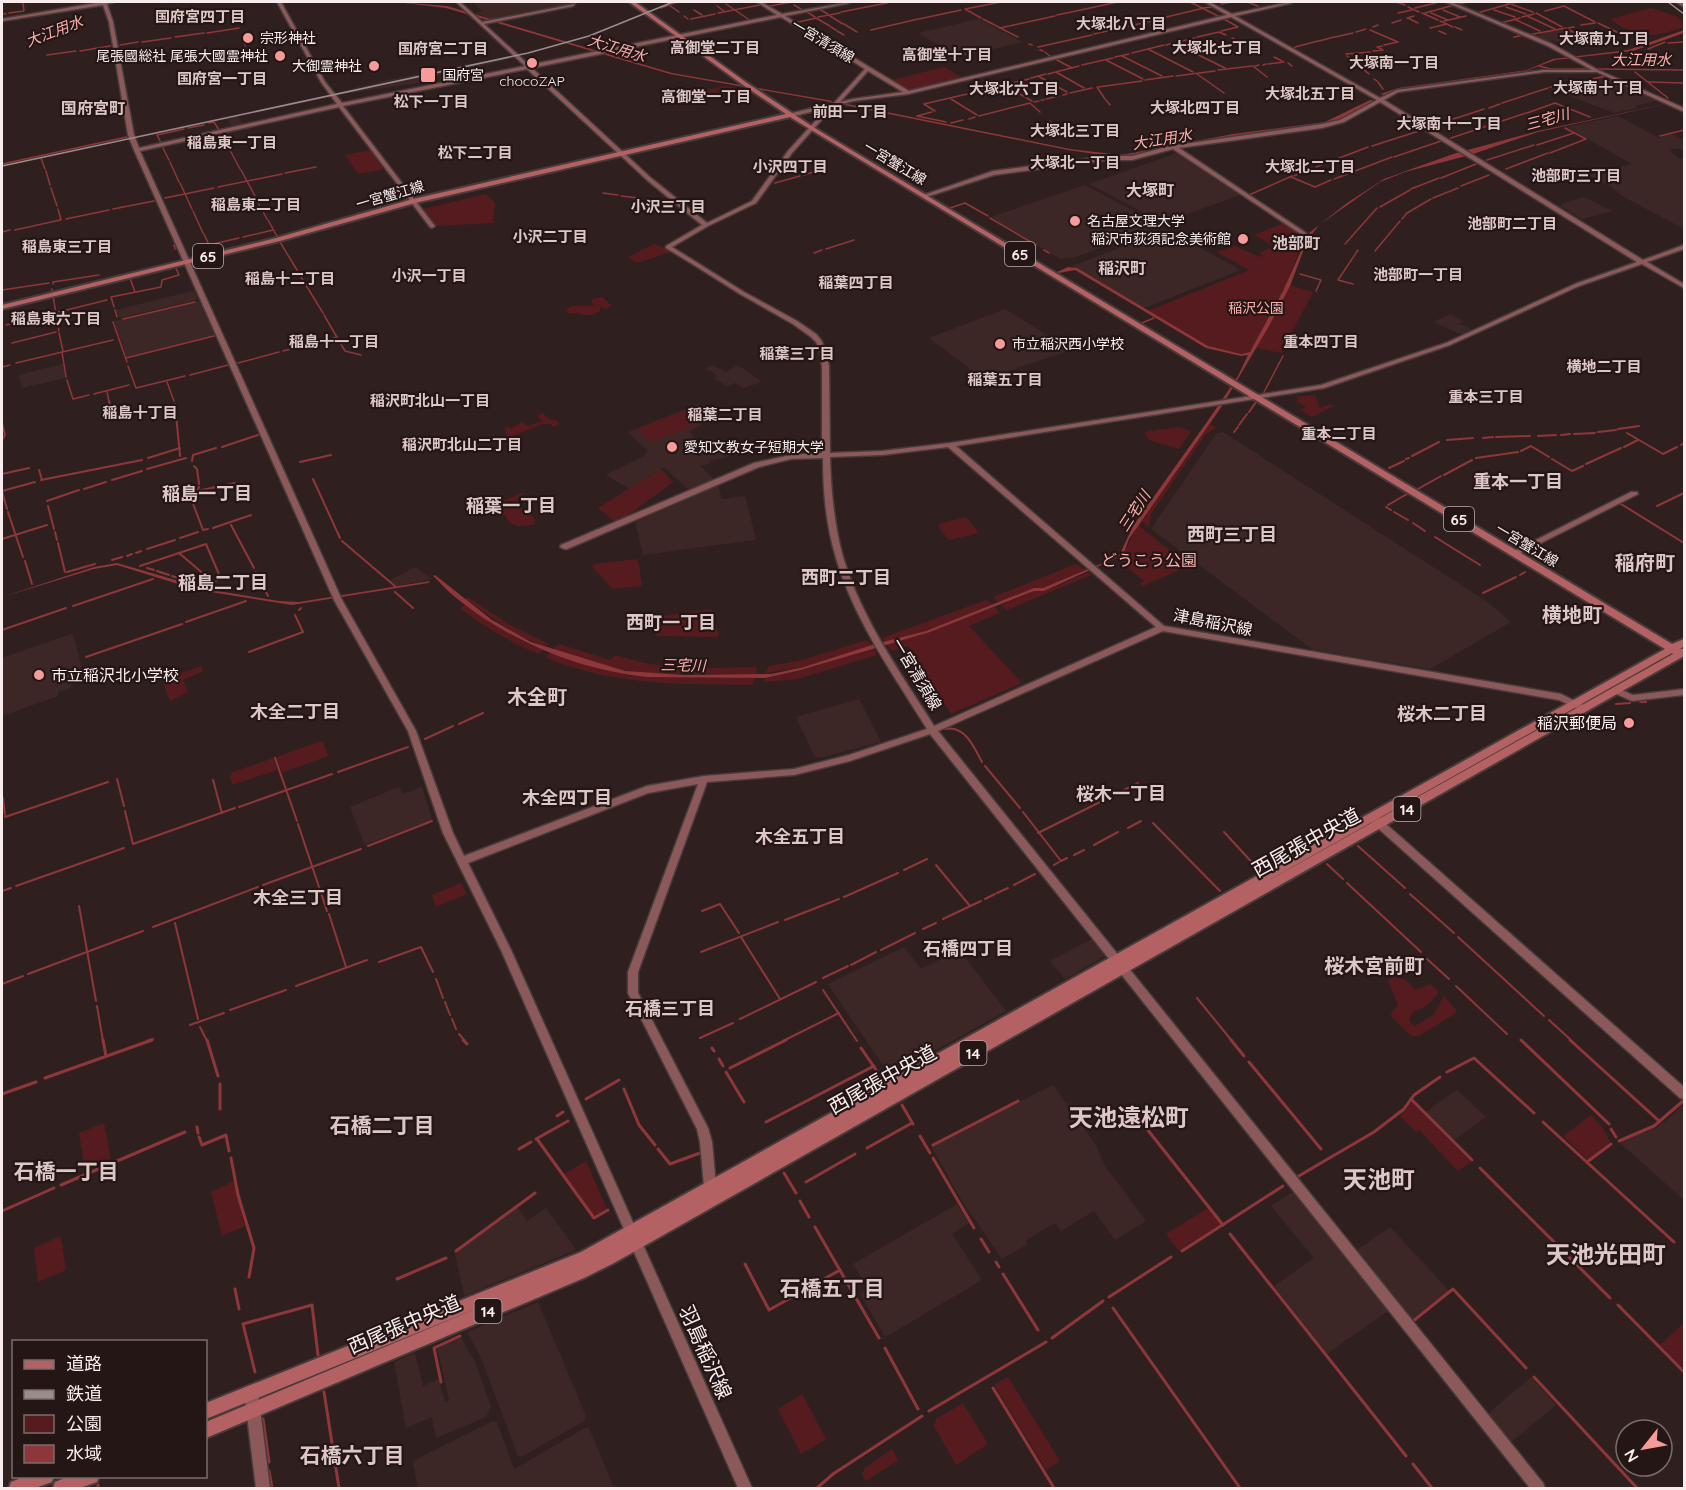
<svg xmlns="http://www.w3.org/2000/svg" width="1686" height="1490" font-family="Quicksand,'Noto Sans JP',sans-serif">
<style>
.built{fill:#3d2626}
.green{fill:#561b1e}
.water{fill:#8e373a}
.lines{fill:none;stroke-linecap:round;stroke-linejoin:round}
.stream-far2{stroke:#8e373a;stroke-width:1.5}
.stream-far1{stroke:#8e373a;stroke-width:2}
.stream{stroke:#8e373a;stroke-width:3}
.secondary-casing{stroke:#483b3b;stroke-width:3}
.primary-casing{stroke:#483b3b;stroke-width:4}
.secondary{fill:#8b595a;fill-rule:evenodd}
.primary{fill:#b36162;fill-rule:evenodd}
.rail{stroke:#998d8c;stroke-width:1.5}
.poi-dot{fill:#f59b99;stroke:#251616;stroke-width:2}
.labels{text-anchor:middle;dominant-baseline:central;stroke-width:4.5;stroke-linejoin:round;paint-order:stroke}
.far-poi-label{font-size:14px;fill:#f8edec;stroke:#251616;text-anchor:start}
.far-street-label{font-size:14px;fill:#f8edec;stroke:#251616}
.far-park-label{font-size:14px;fill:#fcb0ae;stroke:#251616}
.far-neighbourhood-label{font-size:15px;font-weight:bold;fill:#dcc7c6;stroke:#251616}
.far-water-label{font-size:15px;font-style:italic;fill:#fbb0ae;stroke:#251616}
.shield{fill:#251616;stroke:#b9acac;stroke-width:1.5}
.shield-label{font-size:15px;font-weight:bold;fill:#f8edec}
.far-quarter-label{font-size:16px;font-weight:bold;fill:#dcc7c6;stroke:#251616}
.park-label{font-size:16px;fill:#fcb0ae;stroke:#251616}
.street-label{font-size:16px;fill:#f8edec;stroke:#251616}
.poi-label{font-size:16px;fill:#f8edec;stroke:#251616;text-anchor:start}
.neighbourhood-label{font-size:18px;font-weight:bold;fill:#dcc7c6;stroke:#251616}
.quarter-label{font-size:20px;font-weight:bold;fill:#dcc7c6;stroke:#251616}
.near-street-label{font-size:20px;fill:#f8edec;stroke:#251616}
.near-neighbourhood-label{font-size:21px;font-weight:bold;fill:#dcc7c6;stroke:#251616}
.near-quarter-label{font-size:24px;font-weight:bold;fill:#dcc7c6;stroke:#251616}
</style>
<rect width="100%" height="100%" fill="#2f201f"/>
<g class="built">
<polygon points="487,2 567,2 570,4 493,20 475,13 482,11 474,4"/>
<polygon points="979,19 1022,42 960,57 918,33"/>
<polygon points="1565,28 1587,40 1558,43 1553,40 1544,42 1533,37 1541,35 1538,33"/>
<polygon points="512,56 514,58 433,77 434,79 425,82 337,95 335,93 387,80"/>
<polygon points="1607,76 1660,100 1635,106 1638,108 1614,113 1550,88"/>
<polygon points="329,95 331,97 238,116 243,125 232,127 227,119 136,138 134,136"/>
<polygon points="1618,116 1659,138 1671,134 1684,140 1684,151 1678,148 1669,150 1679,159 1684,158 1684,229 1622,196 1613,188 1589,175 1632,164 1567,127"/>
<polygon points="1177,153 1240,195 1163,223 1089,184"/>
<polygon points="1085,185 1160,225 1076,257 1060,259 991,217"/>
<polygon points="1584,197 1612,211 1582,219 1561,206 1561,204"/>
<polygon points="1167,230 1241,270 1144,308 1072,266"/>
<polygon points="192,291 195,292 197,300 120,318 116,310"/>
<polygon points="199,301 215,336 127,358 114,321"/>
<polygon points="1005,309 1071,350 981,380 968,367 929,338"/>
<polygon points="1450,314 1464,321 1459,324 1473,330 1463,335 1433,322"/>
<polygon points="63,364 65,378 22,388 19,375"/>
<polygon points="713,365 726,372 738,365 762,382 743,388 735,383 727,386 714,378 718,376 706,368"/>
<polygon points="698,404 710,420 690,431 700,449 724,444 731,456 709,461 709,464 701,466 714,480 689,490 664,467 629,489 606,475 644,456 648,451 628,432"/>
<polygon points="1223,432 1486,601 1511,622 1430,669 1313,650 1151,529 1216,434"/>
<polygon points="718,486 722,499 745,496 756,539 754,540 643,555 635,522"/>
<polygon points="416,567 431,579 397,586 390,580"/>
<polygon points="71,634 73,635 83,673 70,678 72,687 58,692 58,696 2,716 2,658"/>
<polygon points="859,699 881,742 819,758 815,757 796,717"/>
<polygon points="399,787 403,794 422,787 432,820 365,845 350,807"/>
<polygon points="1092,939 1106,956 1065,979 1050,961"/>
<polygon points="904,947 921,969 959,950 1006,1011 890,1076 828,984"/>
<polygon points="1053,1085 1094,1142 1105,1166 1146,1221 1115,1240 1094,1211 1061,1231 1055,1223 1026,1240 1028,1244 1002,1259 962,1201 931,1146"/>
<polygon points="1457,1090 1486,1117 1454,1140 1426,1112"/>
<polygon points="1684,1102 1684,1200 1619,1142 1656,1128 1674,1114"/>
<polygon points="1291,1193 1295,1194 1388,1311 1327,1354 1274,1286 1314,1258 1271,1206"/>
<polygon points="957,1204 969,1223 952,1234 982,1280 887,1336 884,1335 860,1294 868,1289 853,1264"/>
<polygon points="517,1207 527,1221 546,1208 576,1250 464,1296 455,1253"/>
<polygon points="1390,1227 1449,1291 1412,1319 1358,1251 1358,1249"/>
<polygon points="538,1302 586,1416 584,1421 521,1457 518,1456 481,1358 467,1332"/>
<polygon points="461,1337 475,1362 491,1406 486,1417 436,1438 432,1417 406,1428 394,1362 415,1353 423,1386 439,1379 445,1402 449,1400 437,1348"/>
<polygon points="1531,1377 1556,1405 1510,1443 1490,1418 1490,1412"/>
<polygon points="493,1421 497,1422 514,1469 585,1428 589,1428 614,1488 418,1488 413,1463 415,1460"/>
</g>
<g class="green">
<path d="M1651 8 1676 16 1684 23V27C1654 38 1638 39 1610 19Z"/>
<polygon points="944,67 963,78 908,91 892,80"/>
<polygon points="216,70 219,81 187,85 184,75"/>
<polygon points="724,86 744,89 694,101 684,95"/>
<polygon points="370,150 384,169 358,174 345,155"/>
<polygon points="486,194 495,203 493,223 436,226 423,209"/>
<path d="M1283 223 1306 235 1286 284 1313 292 1281 353 1253 347 1249 352C1218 360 1174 326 1148 311L1249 270 1217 252 1235 246 1260 257 1262 255 1259 253 1274 246 1254 235Z"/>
<polygon points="654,244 673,251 637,263 628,257"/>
<path d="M602 297 611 305 606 309 600 307V311C586 321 582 310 569 314L566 310 572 306H594L591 299Z"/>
<polygon points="1315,395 1320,408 1330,404 1334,406 1312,417 1300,410 1306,407 1296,401 1299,399 1296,397"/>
<polygon points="688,409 703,422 651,442 637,429"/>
<polygon points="543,413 550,420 556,420 560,424 552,427 551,424 543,424 513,436 516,446 531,442 514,447 511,447 504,428 514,425 509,427 510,429 522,422 528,426 542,421 537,416"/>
<polygon points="1209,424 1217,427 1206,434 1151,514 1149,527 1142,521"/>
<polygon points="1179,427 1191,431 1179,449 1149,440 1144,432"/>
<polygon points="661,469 673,482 626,517 615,522 598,508"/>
<path d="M525 492 518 499V505L534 518 535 524C523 527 508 528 506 515H502L492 505Z"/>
<polygon points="966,517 979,533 949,540 938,526 939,524"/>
<path d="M1138 525 1187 564 1188 566 1143 586 1140 583 1144 581 1126 566 1129 565 1122 559H1116C1127 553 1131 536 1138 525Z"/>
<polygon points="636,559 638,560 642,585 640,586 613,589 592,567 595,564"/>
<polygon points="1076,564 1087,570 1043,588 1034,588 1003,601 998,602 993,597"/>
<polygon points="1089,572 1091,575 1007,610 1001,605 1034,591 1045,591"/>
<polygon points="468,597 510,625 549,644 545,647 517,635 465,599"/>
<path d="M461 600C486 620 513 639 543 650L539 654C510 642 484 627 460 608L464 606Z"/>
<polygon points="986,600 992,604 945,625 891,641 885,642 882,638"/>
<polygon points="995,607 1000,613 969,626 1022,683 951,714 909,646 892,651 886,644"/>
<polygon points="711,609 719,635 717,637 656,636 655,617"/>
<polygon points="867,640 872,645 804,667 765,673 769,666 802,660"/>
<path d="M559 644 610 660 616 655C661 671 708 668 755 667L757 669 756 674 752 675 635 673 594 664 552 650Z"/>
<polygon points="873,647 877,655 798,679 764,682 765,678 814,667"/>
<path d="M550 652 630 676 755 678 752 685C676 684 618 686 546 658Z"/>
<polygon points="201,666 203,671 183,680 188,692 170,701 162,680"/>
<polygon points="321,741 323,741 328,756 282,773 276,757"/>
<polygon points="273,758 277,770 232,785 230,773"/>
<polygon points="461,883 467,894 436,907 432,895"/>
<path d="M1394 976 1407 981 1415 990 1430 984 1439 992C1435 996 1432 1001 1428 1004 1419 1012 1412 1007 1409 1021L1415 1026 1434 1014 1444 996 1456 1010V1013L1419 1036H1411L1392 1017 1391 1013 1398 1005 1388 981Z"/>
<polygon points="1412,1102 1471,1162 1458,1171 1419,1130 1416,1132 1400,1116"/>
<polygon points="1591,1115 1602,1127 1610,1142 1588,1160 1563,1136"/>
<polygon points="104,1123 111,1159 85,1171 79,1133"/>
<polygon points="586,1161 607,1209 594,1216 564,1174"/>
<polygon points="234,1181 245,1226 222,1236 211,1192"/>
<polygon points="1208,1208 1221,1224 1179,1251 1166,1234"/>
<polygon points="58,1237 61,1238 66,1270 38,1282 34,1248"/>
<polygon points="1684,1323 1684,1370 1660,1345"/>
<polygon points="1008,1377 1060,1461 1046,1470 994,1385"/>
<polygon points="802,1394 826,1439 801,1454 778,1409"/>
<polygon points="963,1403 988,1444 956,1465 934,1426 936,1419"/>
<polygon points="892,1449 898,1460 866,1481 862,1474 865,1468"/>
</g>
<g class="water">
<polygon points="396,2 447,6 672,73 833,101 830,102 670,74 446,8"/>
<polygon points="1684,30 1684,33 1633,51 1555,60 1526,71 1399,89 1385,95 1380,94 1398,88 1527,70 1553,59 1628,50"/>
<polygon points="1370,100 1374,101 1332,123 1295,130 1239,135 1131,157 1115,157 1068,150 844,105 847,104 1070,149 1121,155 1233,134 1325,122"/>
<path d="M1684 100 1538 132 1470 155 1405 172 1380 182 1319 225 1307 241 1290 286 1269 326 1222 406 1129 539 1123 555 1044 591H1034L930 632 801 670 765 678 647 677C578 670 509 641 455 597 446 590 440 582 433 576L435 575 492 620 531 642 625 671 684 675 771 674 804 667 875 644 926 631 1034 588H1043L1105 562 1120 554 1133 526 1209 419 1238 376 1248 355 1241 356 1206 348 1075 270 1059 273 1057 272 1068 267 1077 268 1208 346 1241 354 1250 352 1283 291 1309 233 1347 203 1384 179 1453 154 1538 131Z"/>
<polygon points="117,563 196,586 194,589 191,588 117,565 94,569 2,597 94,567"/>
<polygon points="430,581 428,583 292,605 204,591 206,589 279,601 299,602"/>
</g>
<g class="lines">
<g class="stream-far2">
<polyline points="889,2 892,2"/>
<polyline points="1190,2 1218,16"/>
<polyline points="1247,2 1258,6"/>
<polyline points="1396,2 1405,5"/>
<polyline points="1505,2 1533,12"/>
<polyline points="1676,2 1684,8"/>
<polyline points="1513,3 1520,2"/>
<polyline points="671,4 679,2"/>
<polyline points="726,4 751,21"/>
<polyline points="1221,4 1232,2"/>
<polyline points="1458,4 1469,2"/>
<polyline points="669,5 679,12"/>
<polyline points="794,5 801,9"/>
<polyline points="717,6 724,11"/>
<polyline points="770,6 792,2"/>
<polyline points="1408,7 1419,12"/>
<polyline points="1506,7 1526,14"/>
<polyline points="661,8 669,5"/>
<polyline points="1203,8 1211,7"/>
<polyline points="1415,8 1436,3"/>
<polyline points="819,9 828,14"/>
<polyline points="694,10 702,15"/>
<polyline points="1443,10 1460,17"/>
<polyline points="1494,10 1515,17"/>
<polyline points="1545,11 1564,6 1595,22"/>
<polyline points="807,12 815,17"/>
<polyline points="841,12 887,3"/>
<polyline points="9,13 24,11 23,3"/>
<polyline points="718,13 760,5"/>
<polyline points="1398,13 1412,10"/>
<polyline points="1422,13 1438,20"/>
<polyline points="1425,13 1454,5"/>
<polyline points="1431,13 1448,20"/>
<polyline points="1477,13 1509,4"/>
<polyline points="1536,13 1562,27"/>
<polyline points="2,14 6,14"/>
<polyline points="1057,15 1118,2"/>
<polyline points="684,16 688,19"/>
<polyline points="830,16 843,24"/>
<polyline points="1527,16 1555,29"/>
<polyline points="818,17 840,13"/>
<polyline points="1522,17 1534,14"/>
<polyline points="981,18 965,9 1001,2"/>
<polyline points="1407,18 1414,16"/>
<polyline points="1408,18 1418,23"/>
<polyline points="691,19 715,14"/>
<polyline points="919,19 961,10"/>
<polyline points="983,19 1018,37"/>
<polyline points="1158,19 1204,8"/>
<polyline points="1514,19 1540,31"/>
<polyline points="1440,21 1453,27"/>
<polyline points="1444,21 1466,16"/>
<polyline points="794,23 816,18 830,26"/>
<polyline points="1392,23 1401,20"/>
<polyline points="1501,23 1520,18"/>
<polyline points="1598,23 1623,35"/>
<polyline points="844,24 857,32"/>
<polyline points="1581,25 1595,23"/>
<polyline points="831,27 836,30"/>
<polyline points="1373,27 1378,25"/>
<polyline points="1455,27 1462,30"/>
<polyline points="1000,28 1055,16"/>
<polyline points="1430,28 1447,24"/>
<polyline points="1568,28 1574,27"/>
<polyline points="1567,29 1585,38"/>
<polyline points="871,30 918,19"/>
<polyline points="1370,30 1398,42 1384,45"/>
<polyline points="837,31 844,35"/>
<polyline points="1221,31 1238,27 1224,19"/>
<polyline points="1439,31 1446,34"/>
<polyline points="1356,32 1366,29"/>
<polyline points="207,33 239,28"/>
<polyline points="1094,34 1156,20"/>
<polyline points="1528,35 1566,28"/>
<polyline points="175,37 204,33"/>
<polyline points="1197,37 1219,32 1226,35"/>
<polyline points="1335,37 1353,33"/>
<polyline points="1514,37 1524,35"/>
<polyline points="1232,38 1242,43"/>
<polyline points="1319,41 1334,37"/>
<polyline points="142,42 171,38"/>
<polyline points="244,42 245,45"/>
<polyline points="1174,43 1225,68"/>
<polyline points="1243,43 1252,47"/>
<polyline points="1668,43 1684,42"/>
<polyline points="1029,44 1032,45"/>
<polyline points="120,45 138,42"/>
<polyline points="1166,45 1195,38"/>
<polyline points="1038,47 1092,35"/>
<polyline points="1295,47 1318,41"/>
<polyline points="1253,48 1261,51"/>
<polyline points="1148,49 1193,72"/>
<polyline points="1648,49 1665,42"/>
<polyline points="1040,50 1043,51"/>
<polyline points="80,51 110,46"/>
<polyline points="1373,51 1383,50 1377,47 1382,46"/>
<polyline points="1045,52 1051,57"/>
<polyline points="230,53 244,51 245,47"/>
<polyline points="1132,53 1164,45"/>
<polyline points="1359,53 1370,52"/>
<polyline points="1346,54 1358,53"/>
<polyline points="47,55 76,51"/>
<polyline points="1122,56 1162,76"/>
<polyline points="1347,56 1369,74"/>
<polyline points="1115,57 1129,54"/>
<polyline points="1274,57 1282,61"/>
<polyline points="1057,60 1072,68"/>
<polyline points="1106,60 1143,79"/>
<polyline points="1288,63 1292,66"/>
<polyline points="1268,64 1284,62"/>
<polyline points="1082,65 1113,58"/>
<polyline points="1263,65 1266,64"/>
<polyline points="1253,66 1267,77"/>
<polyline points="1255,66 1259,65"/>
<polyline points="1539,66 1551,69 1591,69"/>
<polyline points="1597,69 1684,70"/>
<polyline points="1218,70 1252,66"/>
<polyline points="1056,72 1084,88"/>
<polyline points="1635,72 1668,98"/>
<polyline points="1048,74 1079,66"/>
<polyline points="1197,74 1224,93"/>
<polyline points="1038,76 1067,92"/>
<polyline points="1176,76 1215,71"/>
<polyline points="1031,78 1046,74"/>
<polyline points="1374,79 1377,81"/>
<polyline points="1145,80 1173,76"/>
<polyline points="1378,82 1383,89"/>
<polyline points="1648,82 1684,83"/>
<polyline points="1573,83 1606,76"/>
<polyline points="1004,85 1032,101"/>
<polyline points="1097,87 1105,99"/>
<polyline points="1098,87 1142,81"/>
<polyline points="1550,87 1570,83"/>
<polyline points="978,91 1029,79"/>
<polyline points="1070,93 1092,88"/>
<polyline points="1063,95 1067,94"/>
<polyline points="951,99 977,115"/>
<polyline points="1046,99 1059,96"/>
<polyline points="1041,100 1044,100"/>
<polyline points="1106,100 1110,105"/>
<polyline points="1034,102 1039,101"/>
<polyline points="1502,103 1548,88"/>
<polyline points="1031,104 1040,112"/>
<polyline points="1489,108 1500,104"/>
<polyline points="935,111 924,104 976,92"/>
<polyline points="1527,113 1555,103 1590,117"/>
<polyline points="917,116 946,122"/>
<polyline points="917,116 932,112"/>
<polyline points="979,116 1030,103"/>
<polyline points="969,119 975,117"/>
<polyline points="1050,121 1053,123"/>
<polyline points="209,123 214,122 219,130"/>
<polyline points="951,123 963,120"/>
<polyline points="1432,126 1484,109"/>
<polyline points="188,128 204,125"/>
<polyline points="220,133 229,149"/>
<polyline points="1660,136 1684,130"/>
<polyline points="1451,138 1526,113"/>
<polyline points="161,143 157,135 184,129"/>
<polyline points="1537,145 1574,133"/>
<polyline points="1372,146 1422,130"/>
<polyline points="163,148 169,160"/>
<polyline points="230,150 240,169"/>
<polyline points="1550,153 1586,139 1565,128"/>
<polyline points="1394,157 1441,141"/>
<polyline points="41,158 45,169"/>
<polyline points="1487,160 1534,145"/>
<polyline points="170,162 179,182"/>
<polyline points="2,164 127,137"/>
<polyline points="1316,167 1368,147"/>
<polyline points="1506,169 1548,153"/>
<polyline points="241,170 255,196"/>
<polyline points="46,171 50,185"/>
<polyline points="285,173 316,167"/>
<polyline points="804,175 819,170"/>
<polyline points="1294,176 1311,168"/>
<polyline points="1291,177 1315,187 1331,180"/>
<polyline points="1441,178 1476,164"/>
<polyline points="1334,179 1392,157"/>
<polyline points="180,183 192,209"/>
<polyline points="775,183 800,176"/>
<polyline points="1461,186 1489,175"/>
<polyline points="218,187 282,174"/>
<polyline points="51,188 57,206"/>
<polyline points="1411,189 1439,178"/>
<polyline points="603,193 618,195"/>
<polyline points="1249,195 1292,176"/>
<polyline points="621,196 639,198"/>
<polyline points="255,197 267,219"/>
<polyline points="165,198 214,188"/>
<polyline points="1433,198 1458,188"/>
<polyline points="1380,207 1410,190"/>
<polyline points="950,208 965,203 988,216"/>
<polyline points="58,209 61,220"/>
<polyline points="113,209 154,201"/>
<polyline points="193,211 203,233"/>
<polyline points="990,218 1036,245"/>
<polyline points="66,219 109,210"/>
<polyline points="1402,219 1407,213 1431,199"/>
<polyline points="268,220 278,238"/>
<polyline points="15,230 60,220"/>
<polyline points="2,232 10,230"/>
<polyline points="204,234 209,245 239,238"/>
<polyline points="243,237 273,230"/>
<polyline points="280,242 300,275"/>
<polyline points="1345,244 1377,208"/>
<polyline points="174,245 175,249"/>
<polyline points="826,249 854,240"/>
<polyline points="1044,250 1049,253"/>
<polyline points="1375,251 1400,221"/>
<polyline points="814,253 822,250"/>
<polyline points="192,258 213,253 209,246"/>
<polyline points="1300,274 1321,280 1316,291"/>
<polyline points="301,277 323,313"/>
<polyline points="130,278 135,292"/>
<polyline points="53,284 53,282 99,275"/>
<polyline points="1353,284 1338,280 1358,250"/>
<polyline points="52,289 52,292"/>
<polyline points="2,290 49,283"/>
<polyline points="53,296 59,331"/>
<polyline points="114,307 111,297 161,287 162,280 179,275 175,266"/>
<polyline points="115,310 117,317"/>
<polyline points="324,315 345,351 361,355"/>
<polyline points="123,319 195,302"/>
<polyline points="113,322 127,362"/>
<polyline points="1142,323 1154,318"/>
<polyline points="6,325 107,300"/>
<polyline points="59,333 63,351"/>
<polyline points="340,341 357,337"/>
<polyline points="319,342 337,337"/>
<polyline points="12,343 56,332"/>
<polyline points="283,351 315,343"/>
<polyline points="62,352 66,377"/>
<polyline points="126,358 214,336"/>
<polyline points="16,363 113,340"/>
<polyline points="238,363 279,352"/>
<polyline points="128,366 136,388 185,376"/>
<polyline points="2,367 10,365"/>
<polyline points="190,375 228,365"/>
<polyline points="67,380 73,399 89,395"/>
<polyline points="167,382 174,401"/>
<polyline points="107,391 109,402"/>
<polyline points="94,394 129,385"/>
<polyline points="1263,394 1283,356"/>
</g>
<g class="stream-far1">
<polyline points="109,401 112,414"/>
<polyline points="175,404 180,456"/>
<polyline points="1249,412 1256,402"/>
<polyline points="2,423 5,435 2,440"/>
<polyline points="1239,425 1247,414"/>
<polyline points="1618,429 1639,426"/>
<polyline points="1234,432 1238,427"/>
<polyline points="1598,432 1616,430"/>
<polyline points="1627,433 1663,454 1677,447"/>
<polyline points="1574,434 1595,433"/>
<polyline points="1561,435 1570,434"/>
<polyline points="1538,436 1556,435"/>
<polyline points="1496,437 1530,436"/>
<polyline points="1483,438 1493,437"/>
<polyline points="1447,440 1473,438"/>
<polyline points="1681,445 1684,443"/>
<polyline points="222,447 258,435"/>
<polyline points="1624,447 1638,440"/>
<polyline points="1521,451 1531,446 1549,457"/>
<polyline points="1412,456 1439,442"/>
<polyline points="148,458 180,448"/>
<polyline points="1476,458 1518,452"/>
<polyline points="1406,459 1409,458"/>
<polyline points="1552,459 1572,471 1583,466"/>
<polyline points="192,461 193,455 216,448"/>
<polyline points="300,462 331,455"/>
<polyline points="1586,464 1621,448"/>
<polyline points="194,466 197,469 199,484"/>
<polyline points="1389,468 1404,461"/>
<polyline points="147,469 186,458"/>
<polyline points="39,470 42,480"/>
<polyline points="2,474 29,468"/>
<polyline points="1444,475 1472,460"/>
<polyline points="313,479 340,538"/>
<polyline points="41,480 142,460"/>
<polyline points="112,480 142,471"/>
<polyline points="199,487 192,501 203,530 208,529"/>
<polyline points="84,489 106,482"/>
<polyline points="1418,489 1441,476"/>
<polyline points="2,491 35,482"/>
<polyline points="2,491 7,509"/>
<polyline points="197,491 235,483"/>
<polyline points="47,501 79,490"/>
<polyline points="1621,504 1684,543"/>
<polyline points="1388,505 1407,494"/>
<polyline points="48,506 54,529"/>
<polyline points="1657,506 1684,493"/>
<polyline points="1386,507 1391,510"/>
<polyline points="8,512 23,557"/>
<polyline points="1394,512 1408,520"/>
<polyline points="1413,523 1425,531"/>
<polyline points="231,525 254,568"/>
<polyline points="213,528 251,515"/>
<polyline points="55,532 57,540"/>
<polyline points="1435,537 1480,565"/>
<polyline points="180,538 198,532"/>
<polyline points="2,539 47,525"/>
<polyline points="342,541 396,587"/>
<polyline points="58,543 65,572"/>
<polyline points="147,549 175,540"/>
<polyline points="136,553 141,551"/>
<polyline points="179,553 213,582"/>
<polyline points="127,556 132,554"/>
<polyline points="112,560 122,557"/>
<polyline points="25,561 32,584"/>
<polyline points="140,566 206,544 221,579 204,585 190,582"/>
<polyline points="147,568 154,570"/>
<polyline points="157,571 169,575"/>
<polyline points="67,572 95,564"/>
<polyline points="256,572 268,596"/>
<polyline points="1520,575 1525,572"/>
<polyline points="172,576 187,581"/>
<polyline points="395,592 413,608"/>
<polyline points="1483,593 1516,577"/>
<polyline points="73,606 153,579"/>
<polyline points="299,610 301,608"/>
<polyline points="186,622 246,601"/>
<polyline points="2,630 66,608"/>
<polyline points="249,652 303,632 295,615"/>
<polyline points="86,657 182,624"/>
<polyline points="1640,702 1646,702"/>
<polyline points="1616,704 1630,703"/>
<polyline points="459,724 483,713"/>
<path d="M945 729C965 725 974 747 982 762"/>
<polyline points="425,739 453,726"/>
<polyline points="275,758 297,821"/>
<polyline points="985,766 1020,808"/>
<polyline points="338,772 408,747"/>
<polyline points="117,779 124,806"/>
<polyline points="213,780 222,813"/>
<polyline points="3,798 5,815"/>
<polyline points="1412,800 1473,766"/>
<polyline points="239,807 332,774"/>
<polyline points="125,811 133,844 235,808"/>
<polyline points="1023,812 1061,861"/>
<polyline points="5,817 108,782"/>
<polyline points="1153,823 1220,891"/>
<polyline points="298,824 327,911"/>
<polyline points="1128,828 1141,821"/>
<polyline points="1224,832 1259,870"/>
<polyline points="1038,833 1138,783"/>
<polyline points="1094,845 1118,832"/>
<polyline points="368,846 432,821"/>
<polyline points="1358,846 1405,888"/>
<polyline points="1074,855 1084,850"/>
<polyline points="1061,861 1067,858"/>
<polyline points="1327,864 1343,879"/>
<polyline points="936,865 970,906"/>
<polyline points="1054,865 1059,862"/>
<polyline points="904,870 927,859"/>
<polyline points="1277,876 1314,855"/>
<polyline points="1347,883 1421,952"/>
<polyline points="263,885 361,849"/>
<polyline points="1014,885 1035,874"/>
<polyline points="16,886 124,848"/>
<polyline points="2,891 11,888"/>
<polyline points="997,893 1008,888"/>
<polyline points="1410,894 1454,933"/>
<polyline points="844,897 898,873"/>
<polyline points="985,899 995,894"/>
<polyline points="79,906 96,1001"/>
<polyline points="702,911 720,904 739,933"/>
<polyline points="329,914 346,967"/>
<polyline points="943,919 981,901"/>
<polyline points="785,920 839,899"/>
<polyline points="175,923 198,1019"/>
<polyline points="153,927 258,887"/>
<polyline points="923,929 936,923"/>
<polyline points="741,937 780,999"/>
<polyline points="1458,937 1544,1016"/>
<polyline points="881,950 915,933"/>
<polyline points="701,952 778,922"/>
<polyline points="1427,959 1449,979"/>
<polyline points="379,962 421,947 433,972"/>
<polyline points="851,965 876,952"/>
<polyline points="28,974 143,931"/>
<polyline points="823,978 848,966"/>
<polyline points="436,979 443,998"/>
<polyline points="2,984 23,976"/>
<polyline points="296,986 367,960"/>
<polyline points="1456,986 1507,1034"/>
<polyline points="823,990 857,1041"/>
<polyline points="1197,998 1232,1041"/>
<polyline points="445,1002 450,1015"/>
<polyline points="97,1006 103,1041"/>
<polyline points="230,1010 286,990"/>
<polyline points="452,1019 456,1029"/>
<polyline points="740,1019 816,982"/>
<polyline points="1549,1020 1572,1041"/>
<polyline points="190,1025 224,1013"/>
<polyline points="200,1027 207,1041"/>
<polyline points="459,1034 465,1041"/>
<polyline points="700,1038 733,1023"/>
<polyline points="147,1041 153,1039"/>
<polyline points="783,1041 839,1013"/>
</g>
<g class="stream">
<polyline points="103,1040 106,1056"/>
<polyline points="207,1040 218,1076"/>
<polyline points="463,1040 467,1044"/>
<polyline points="1231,1040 1244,1056"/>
<polyline points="1521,1040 1609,1124"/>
<polyline points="1570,1040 1658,1120"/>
<polyline points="712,1048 714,1051"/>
<polyline points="861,1048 883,1080"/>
<polyline points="719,1059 723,1066"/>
<polyline points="1249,1062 1321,1149"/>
<polyline points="730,1068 786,1040"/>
<polyline points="726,1072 744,1102"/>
<polyline points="1447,1072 1474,1058 1534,1113"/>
<polyline points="45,1078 152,1040"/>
<polyline points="220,1084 220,1109"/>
<polyline points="624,1089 639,1125 655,1145"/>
<polyline points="2,1094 36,1082"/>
<polyline points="586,1099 619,1080"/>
<polyline points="1411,1099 1472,1160"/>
<polyline points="902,1105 913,1124"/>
<polyline points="557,1116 563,1112"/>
<polyline points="766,1122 874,1066"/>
<polyline points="1543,1122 1674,1242"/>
<polyline points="1143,1124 1223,1225"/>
<polyline points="197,1127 198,1133"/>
<polyline points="1611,1129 1616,1137"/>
<polyline points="920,1136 930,1153"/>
<polyline points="199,1137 202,1145 226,1135 229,1151"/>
<polyline points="536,1139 568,1121"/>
<polyline points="537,1139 594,1218 608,1210"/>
<polyline points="1619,1141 1654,1126 1683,1101"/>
<polyline points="933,1145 1018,1101"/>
<polyline points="867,1148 912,1123"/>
<polyline points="519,1149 531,1142"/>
<polyline points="658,1149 670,1164 700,1153"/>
<polyline points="231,1158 238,1195 254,1248 249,1277"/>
<polyline points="933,1158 974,1228"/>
<polyline points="1587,1162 1611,1144"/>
<polyline points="1480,1168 1610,1298"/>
<polyline points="784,1173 796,1193"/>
<polyline points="1297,1177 1374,1132 1404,1109 1414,1095 1440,1077"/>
<polyline points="806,1182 855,1154"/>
<polyline points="61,1185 185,1132"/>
<polyline points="800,1201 809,1217"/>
<polyline points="2,1211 54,1188"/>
<polyline points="815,1227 879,1338"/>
<polyline points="1230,1234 1406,1456"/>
<polyline points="981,1239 989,1252"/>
<polyline points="456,1251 535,1193"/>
<polyline points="1182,1251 1283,1186"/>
<polyline points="996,1262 999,1267"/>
<polyline points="745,1264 769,1310 840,1270"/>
<polyline points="1003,1274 1038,1330"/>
<polyline points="397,1279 446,1258"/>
<polyline points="235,1289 239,1309"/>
<polyline points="1109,1297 1171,1257"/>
<polyline points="1618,1305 1684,1372"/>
<polyline points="1113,1308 1240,1488"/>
<polyline points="1413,1321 1453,1289 1526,1368"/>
<polyline points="1052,1338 1103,1301"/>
<polyline points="885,1348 918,1409"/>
<polyline points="255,1372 243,1324 312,1305 318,1355"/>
<polyline points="1534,1377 1637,1488"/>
<polyline points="441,1382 434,1348 460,1336"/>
<polyline points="993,1388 1054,1488"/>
<polyline points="324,1392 339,1488"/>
<polyline points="929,1411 1046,1342"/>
<polyline points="263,1419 269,1462"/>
<polyline points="1413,1464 1432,1488"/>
<polyline points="269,1471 272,1488"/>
<polyline points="98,1485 98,1488"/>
<polyline points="817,1488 833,1474 922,1416"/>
</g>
<g class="secondary-casing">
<g id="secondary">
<path d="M102 2H114L107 4 113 22 134 135 139 148 337 104 321 82 277 2H281L325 82 342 103 525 66 456 2H460L482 22 575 4 573 6 484 24 529 65 777 15 757 2H761L782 14 851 2 849 3 785 16 909 91 1227 15 1205 2H1209L1232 14 1291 2V3L1235 16 1380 98 1397 90 1544 70H1592L1548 46 1446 2H1451L1552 44 1598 70 1684 108V111H1682L1597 72H1544L1398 92 1384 100 1643 260 1684 245V249L1647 262 1684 284V288L1642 264 1579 286 1450 345 1324 388 956 446 1164 626 1561 694 1587 707 1588 709 1584 712 1559 700 1163 631 938 731 1543 1483 1545 1488H1530L930 734 850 761 794 775 707 782 638 972V993L708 1128 712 1142 716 1186 714 1190 710 1192 706 1190 704 1186 700 1142 697 1129 628 993V972L698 784 648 793 468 863 511 950 752 1488H738L501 950 443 833 408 731 334 600 134 150 128 135 109 22 103 5 2 21V19ZM781 17 865 69 834 103 788 114V116L790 117 827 108 788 151 752 201 707 223 651 178 532 68ZM1231 17 1377 100 1340 120 1322 124 1170 146 1132 156H1108L993 171 921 196 926 197 994 175 1108 160H1132L1173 149 1304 236 1307 234 1306 233 1179 148 1322 128 1344 122 1380 102 1637 262 1575 284 1446 343 1321 385 950 443 882 451 830 453 829 366 825 348 821 340 816 334 797 321 744 292 672 247 708 226 756 203 792 153 834 106 853 101 908 94ZM527 69 647 180 702 225 666 246V248L694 265 740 294 793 324 811 337 816 342 819 348 822 366V453L791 455 754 463 561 545 560 547 564 549H567L759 467 791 459 823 458C823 492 826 525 836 558 854 620 893 674 927 729L849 755 794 769 704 776 647 786 464 856 453 833 416 731 342 600 140 151 339 107 430 227 432 228 435 226 434 225 343 106ZM868 71 903 92 853 99 840 102ZM948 447 1156 627 934 726C900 672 861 618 843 557 834 524 831 491 830 457L882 455Z"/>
<polygon points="1676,2 1680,2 1684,4 1684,7"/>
<polygon points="1631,492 1637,492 1638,494 1517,555 1514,555 1510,553"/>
<polygon points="1617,688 1633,695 1684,689 1684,695 1632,701 1614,693 1613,691"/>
<polygon points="1374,815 1377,816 1684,1087 1684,1099 1680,1098 1371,822 1369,819 1371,816"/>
<polygon points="251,1385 256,1387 258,1392 270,1488 256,1488 244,1392 246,1387"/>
</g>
</g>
<g class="primary-casing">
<g id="primary">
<path d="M629 2H635L747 83 813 127 1672 644 1684 639V646L1680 649H1684V656L614 1263 584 1278 206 1438V1422L485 1305 206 1419V1403L581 1252 1665 649 790 117 415 203 280 241 2 309V305L276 238 413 199 786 114 743 85ZM1672 653 1673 654 1207 915Z"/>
<polygon points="26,1476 54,1476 52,1482 35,1488 9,1488 11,1482"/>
<polygon points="70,1476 99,1476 97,1482 80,1488 53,1488 55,1482"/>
</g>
</g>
<use href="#secondary" class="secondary"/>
<use href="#primary" class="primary"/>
<g class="rail">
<polyline points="1668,2 1684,14"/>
<polyline points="2,166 528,53 589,36 673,2"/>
</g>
</g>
<g class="poi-dot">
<circle cx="248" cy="38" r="6"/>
<circle cx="280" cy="56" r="6"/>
<circle cx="532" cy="63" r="6"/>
<circle cx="374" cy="66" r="6"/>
<rect x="420" y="67" width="16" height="16" rx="3"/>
<circle cx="1075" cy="221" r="6"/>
<circle cx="1243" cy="239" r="6"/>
<circle cx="1000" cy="344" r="6"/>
<circle cx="672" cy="447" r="6"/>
<circle cx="39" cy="675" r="6"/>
<circle cx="1629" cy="723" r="6"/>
</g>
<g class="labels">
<g class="far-poi-label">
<text x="260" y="38">宗形神社</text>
<text x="268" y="56" text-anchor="end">尾張國総社 尾張大國霊神社</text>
<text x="362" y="66" text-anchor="end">大御霊神社</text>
<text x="442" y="75">国府宮</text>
<text x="532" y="81" text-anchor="middle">chocoZAP</text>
<text x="1087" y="221">名古屋文理大学</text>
<text x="1231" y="239" text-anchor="end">稲沢市荻須記念美術館</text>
<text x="1012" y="344">市立稲沢西小学校</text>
<text x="684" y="447">愛知文教女子短期大学</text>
</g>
<g class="far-street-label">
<text transform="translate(823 41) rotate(31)">一宮清須線</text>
<text transform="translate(895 163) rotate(31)">一宮蟹江線</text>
<text transform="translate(390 195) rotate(-16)">一宮蟹江線</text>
<text transform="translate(1527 545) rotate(31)">一宮蟹江線</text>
</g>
<g class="far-park-label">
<text x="1256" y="308">稲沢公園</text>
</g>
<g class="far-neighbourhood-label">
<text x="200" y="16">国府宮四丁目</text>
<text x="1121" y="23">大塚北八丁目</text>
<text x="1604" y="38">大塚南九丁目</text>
<text x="715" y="47">高御堂二丁目</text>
<text x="1217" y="47">大塚北七丁目</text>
<text x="443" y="48">国府宮二丁目</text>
<text x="947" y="54">高御堂十丁目</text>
<text x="1394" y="62">大塚南一丁目</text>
<text x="222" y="78">国府宮一丁目</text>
<text x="1598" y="87">大塚南十丁目</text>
<text x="1014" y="88">大塚北六丁目</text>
<text x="1310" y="93">大塚北五丁目</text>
<text x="706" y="96">高御堂一丁目</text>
<text x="431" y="101">松下一丁目</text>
<text x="1195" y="107">大塚北四丁目</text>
<text x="850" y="111">前田一丁目</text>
<text x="1449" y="123">大塚南十一丁目</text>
<text x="1075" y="130">大塚北三丁目</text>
<text x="232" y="142">稲島東一丁目</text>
<text x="475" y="152">松下二丁目</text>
<text x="1075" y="162">大塚北一丁目</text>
<text x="790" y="166">小沢四丁目</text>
<text x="1310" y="166">大塚北二丁目</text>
<text x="1576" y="175">池部町三丁目</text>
<text x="256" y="204">稲島東二丁目</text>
<text x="668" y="206">小沢三丁目</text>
<text x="1512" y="223">池部町二丁目</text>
<text x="550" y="236">小沢二丁目</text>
<text x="67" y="246">稲島東三丁目</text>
<text x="1418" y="274">池部町一丁目</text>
<text x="429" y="275">小沢一丁目</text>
<text x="290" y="278">稲島十二丁目</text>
<text x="856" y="282">稲葉四丁目</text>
<text x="56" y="318">稲島東六丁目</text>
<text x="334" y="341">稲島十一丁目</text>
<text x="1321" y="341">重本四丁目</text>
<text x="797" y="353">稲葉三丁目</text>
<text x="1604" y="366">横地二丁目</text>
<text x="1005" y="379">稲葉五丁目</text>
<text x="1486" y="396">重本三丁目</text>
<text x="430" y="400">稲沢町北山一丁目</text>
<text x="140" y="412">稲島十丁目</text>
<text x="725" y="414">稲葉二丁目</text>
<text x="1339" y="433">重本二丁目</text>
<text x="462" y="444">稲沢町北山二丁目</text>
</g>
<g class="far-water-label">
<text transform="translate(54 31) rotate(-21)">大江用水</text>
<text transform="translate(617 48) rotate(17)">大江用水</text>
<text x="1641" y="59">大江用水</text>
<text transform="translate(1547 119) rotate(-15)">三宅川</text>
<text transform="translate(1162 139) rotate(-9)">大江用水</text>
<text transform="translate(1134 511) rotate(-57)">三宅川</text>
<text transform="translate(683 665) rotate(1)">三宅川</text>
</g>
<g class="shield">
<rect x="1005" y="242" width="30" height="24" rx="4.5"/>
<rect x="193" y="244" width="30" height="24" rx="4.5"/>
<rect x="1444" y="507" width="30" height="24" rx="4.5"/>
<rect x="1393.5" y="797" width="27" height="24" rx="4.5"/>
<rect x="959.5" y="1041" width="27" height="24" rx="4.5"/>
<rect x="474.5" y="1299" width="27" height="24" rx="4.5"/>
</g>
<g class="shield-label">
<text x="1020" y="254">65</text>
<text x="208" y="256">65</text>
<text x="1459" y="519">65</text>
<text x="1407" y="809">14</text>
<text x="973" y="1053">14</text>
<text x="488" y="1311">14</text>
</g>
<g class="far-quarter-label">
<text x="93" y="108">国府宮町</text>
<text x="1150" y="190">大塚町</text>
<text x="1296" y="243">池部町</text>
<text x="1122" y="268">稲沢町</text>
</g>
<g class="park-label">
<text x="1149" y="560">どうこう公園</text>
</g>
<g class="street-label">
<text transform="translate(1213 622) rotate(11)">津島稲沢線</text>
<text transform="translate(917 674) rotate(59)">一宮清須線</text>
</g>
<g class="poi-label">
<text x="51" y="675">市立稲沢北小学校</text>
<text x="1617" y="723" text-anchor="end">稲沢郵便局</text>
</g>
<g class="neighbourhood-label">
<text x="1518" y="481">重本一丁目</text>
<text x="207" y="493">稲島一丁目</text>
<text x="511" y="505">稲葉一丁目</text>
<text x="1232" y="534">西町三丁目</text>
<text x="846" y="577">西町二丁目</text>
<text x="223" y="582">稲島二丁目</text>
<text x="671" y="622">西町一丁目</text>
<text x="295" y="711">木全二丁目</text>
<text x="1442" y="713">桜木二丁目</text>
<text x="1121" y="793">桜木一丁目</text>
<text x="567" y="797">木全四丁目</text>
<text x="800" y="836">木全五丁目</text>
<text x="298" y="897">木全三丁目</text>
<text x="968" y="948">石橋四丁目</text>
<text x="670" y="1008">石橋三丁目</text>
</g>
<g class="quarter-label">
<text x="1645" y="562">稲府町</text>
<text x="1572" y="614">横地町</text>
<text x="537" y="696">木全町</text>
<text x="1374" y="965">桜木宮前町</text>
</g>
<g class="near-street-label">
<text transform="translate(1306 842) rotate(-29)">西尾張中央道</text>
<text transform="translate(882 1079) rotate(-29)">西尾張中央道</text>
<text transform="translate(404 1324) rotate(-23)">西尾張中央道</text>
<text transform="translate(706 1352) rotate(66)">羽島稲沢線</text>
</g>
<g class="near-neighbourhood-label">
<text x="382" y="1125">石橋二丁目</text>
<text x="66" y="1171">石橋一丁目</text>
<text x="832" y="1288">石橋五丁目</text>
<text x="352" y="1455">石橋六丁目</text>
</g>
<g class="near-quarter-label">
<text x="1129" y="1117">天池遠松町</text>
<text x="1379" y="1179">天池町</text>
<text x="1606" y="1254">天池光田町</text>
</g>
</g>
<rect width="1686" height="1490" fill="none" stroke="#f8edec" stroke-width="6"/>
<rect x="12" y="1340" width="195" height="138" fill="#251616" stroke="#796c6c" stroke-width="1.5"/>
<rect x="24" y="1360" width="30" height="9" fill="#b36162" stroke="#796c6c" stroke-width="1.5"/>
<text x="66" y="1370" font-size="18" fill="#f8edec">道路</text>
<rect x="24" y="1390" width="30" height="9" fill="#998d8c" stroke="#796c6c" stroke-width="1.5"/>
<text x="66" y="1400" font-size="18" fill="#f8edec">鉄道</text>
<rect x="24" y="1415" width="30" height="18" fill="#561b1e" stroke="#796c6c" stroke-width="1.5"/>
<text x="66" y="1430" font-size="18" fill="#f8edec">公園</text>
<rect x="24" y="1445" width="30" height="18" fill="#8e373a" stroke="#796c6c" stroke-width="1.5"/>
<text x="66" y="1460" font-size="18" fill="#f8edec">水域</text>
<g transform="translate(1644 1448) rotate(239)"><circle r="28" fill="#251616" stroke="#796c6c" stroke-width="1.5"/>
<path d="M0-4.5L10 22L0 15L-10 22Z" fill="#f59b99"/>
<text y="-9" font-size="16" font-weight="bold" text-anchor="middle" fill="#f8edec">N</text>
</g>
</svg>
